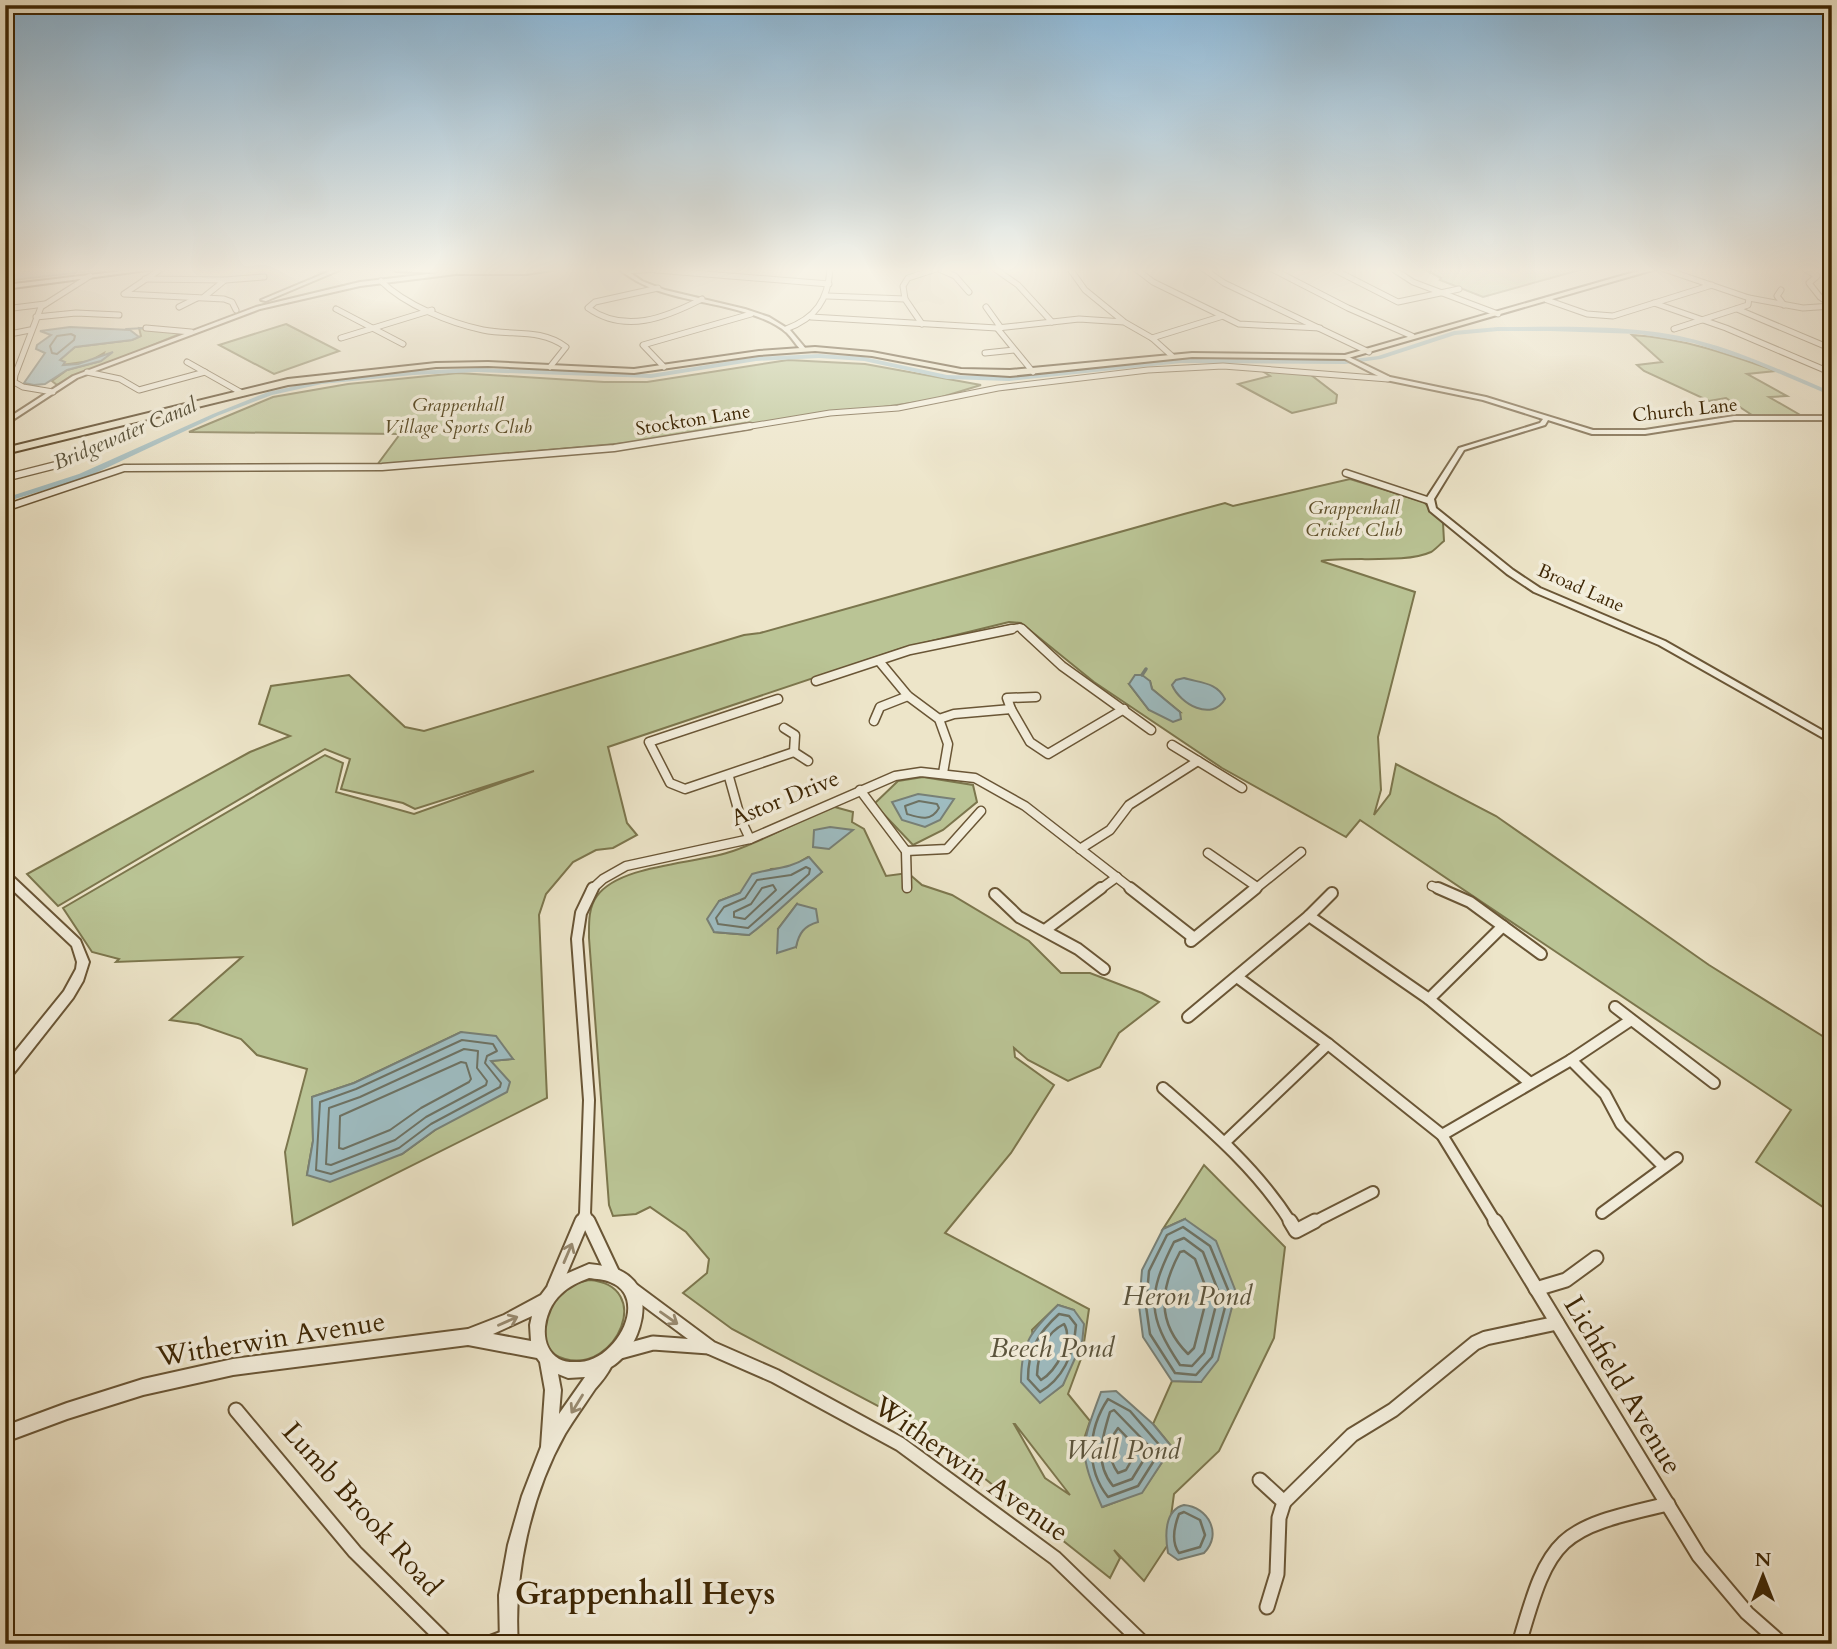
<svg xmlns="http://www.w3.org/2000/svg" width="1837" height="1649" font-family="Cardo,serif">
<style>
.green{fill:#bac495;stroke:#7c764d;stroke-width:2;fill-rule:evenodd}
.water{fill:#9ebcc1;stroke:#788076;stroke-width:2}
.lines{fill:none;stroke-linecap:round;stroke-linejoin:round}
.shore-far1{stroke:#6e7263;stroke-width:2}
.shore{stroke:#6e7263;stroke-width:2.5}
.stream-far1{stroke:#788076;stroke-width:2}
.stream{stroke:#788076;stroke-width:3.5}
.canal{fill:#9ebcc1;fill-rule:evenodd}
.minor-far4-casing{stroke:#6a5636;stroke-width:7}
.minor-far3-casing{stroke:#6a5636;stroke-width:9}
.minor-far2-casing{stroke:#6a5636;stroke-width:11}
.minor-far1-casing{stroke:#6a5636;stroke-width:14}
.minor-casing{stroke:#6a5636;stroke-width:17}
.tertiary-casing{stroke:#6a5636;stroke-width:4}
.secondary-casing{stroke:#3e2705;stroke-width:4}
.primary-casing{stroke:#3e2705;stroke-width:4}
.minor-far4{stroke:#f3eedc;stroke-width:5}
.minor-far3{stroke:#f3eedc;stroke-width:6}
.minor-far2{stroke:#f3eedc;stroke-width:8}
.minor-far1{stroke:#f3eedc;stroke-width:10}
.minor{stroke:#f3eedc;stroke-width:13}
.tertiary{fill:#f3eedc;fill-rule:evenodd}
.secondary{fill:#f3eedc;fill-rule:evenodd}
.primary{fill:#ede5c9;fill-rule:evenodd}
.oneway{stroke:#988a70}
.labels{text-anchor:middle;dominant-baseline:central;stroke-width:7;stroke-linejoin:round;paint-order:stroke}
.far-park-label{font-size:19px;font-style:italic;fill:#5d4e29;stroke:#f3eedc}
.far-street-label{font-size:19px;fill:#3e2705;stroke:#f3eedc}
.far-water-label{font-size:21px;font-style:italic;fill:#5b543d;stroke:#f3eedc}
.street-label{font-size:23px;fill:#3e2705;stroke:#f3eedc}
.near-water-label{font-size:28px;font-style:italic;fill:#5b543d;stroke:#f3eedc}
.near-street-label{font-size:28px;fill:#3e2705;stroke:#f3eedc}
.near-quarter-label{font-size:32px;font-weight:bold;fill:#3e2705;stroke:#f3eedc}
</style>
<rect width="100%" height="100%" fill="#ede5c9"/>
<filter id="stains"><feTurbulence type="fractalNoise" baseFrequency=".00286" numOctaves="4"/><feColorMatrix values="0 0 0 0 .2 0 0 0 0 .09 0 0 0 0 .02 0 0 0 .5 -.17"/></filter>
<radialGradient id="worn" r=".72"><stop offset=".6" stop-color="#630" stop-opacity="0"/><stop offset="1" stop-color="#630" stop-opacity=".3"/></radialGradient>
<g class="green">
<polygon points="1424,269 1583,269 1483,297 1440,280 1441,278"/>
<polygon points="286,324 339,351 274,374 219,345"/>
<polygon points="139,328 182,333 57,385 52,381 67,370 101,361 104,353 90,361 62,365 59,360 75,347 132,340 141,336"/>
<path d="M1632 335C1683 338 1728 354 1776 371L1747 374 1787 396 1769 397 1802 416 1755 417 1726 398 1709 401 1644 371 1637 365 1662 362Z"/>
<polygon points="788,360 865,364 981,385 932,400 638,442 377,465 400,434 189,432 273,397 348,384 458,373 604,382 647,382"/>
<polygon points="1259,369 1311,375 1337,395 1336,403 1292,413 1238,384 1270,376"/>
<path d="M1350 479 1424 502 1443 523 1444 541C1440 544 1435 550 1431 552 1405 564 1352 556 1321 561L1415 592 1378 737 1381 790 1374 815 1390 794 1396 764 1496 816 1709 965 1832 1042V1128L1826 1150 1832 1154V1213L1756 1162 1791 1110 1360 820 1346 837 1222 768 1094 682 1021 623 1009 622 903 648 608 747 627 823 637 835 613 848 596 850 573 862 546 894 539 915 547 1098 293 1225 285 1152 307 1069 257 1055 241 1039 198 1024 170 1020 242 957 116 962 119 959 92 952 63 908 325 755 343 763 336 792 414 814 534 771 415 809 403 803 341 789 350 759 325 749 58 906 27 874 250 752 290 736 259 724 271 686 349 675 405 727 424 731 744 635 760 633 1184 514 1225 503 1233 506ZM1150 681 1152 689 1180 712 1149 710 1129 684ZM461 1032 512 1059 490 1061 435 1130 402 1154 307 1175 313 1141 312 1097 354 1083Z"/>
<polygon points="923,777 973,785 977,802 943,830 913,845 874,804 898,781"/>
<path d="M831 806 853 812 852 822 864 829 886 876 908 873 922 885 952 895 1029 941 1061 973H1090L1142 993 1159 1002 1119 1033 1100 1067 1068 1081 1028 1060 1014 1048 1015 1057 1054 1085 1011 1153 945 1233 1089 1309 1082 1356 1068 1394 1090 1421 1083 1442 1103 1507 1142 1492 1172 1447 1153 1424 1172 1381 1201 1382 1185 1219 1163 1229 1204 1165 1285 1247 1274 1338 1219 1451 1174 1494 1167 1546 1144 1581 1114 1550 1120 1558 1110 1578 950 1451 901 1418 732 1329 683 1293 707 1273 709 1259 686 1232 650 1207 636 1214 613 1216 609 1205 589 938C589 924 588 908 597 896 620 864 697 864 733 851 767 839 798 822 831 806ZM808 857 822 872 749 935 714 932 719 901 740 893 771 869 789 868ZM797 904 807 925 798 935 796 947 778 929ZM1058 1305 1074 1310 1063 1385 1040 1402 1032 1330ZM1014 1424H1015L1070 1495 1045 1478Z"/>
<path d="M589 1280C655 1285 617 1373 565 1359 532 1351 543 1306 564 1290 571 1284 580 1282 589 1280Z"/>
</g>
<g class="water">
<polygon points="5,269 110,269 5,281"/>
<polygon points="70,327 130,330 139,337 132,340 75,347 60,360 65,362 63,365 78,364 113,352 101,361 67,370 45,384 34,385 24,383 45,353 36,349 37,345 51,335 40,331"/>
<polygon points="1135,675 1142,675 1150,681 1152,689 1180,712 1181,719 1173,722 1149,710 1129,684"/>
<path d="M1184 678C1200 683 1217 682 1225 699 1212 722 1180 704 1172 685L1176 680Z"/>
<polygon points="918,794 954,799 940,820 925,827 902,820 892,802"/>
<polygon points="830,827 853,830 829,849 813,847 814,830"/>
<path d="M809 857 822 872C797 892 775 916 749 935L714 932 707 919 719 901 740 893 752 874C776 867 786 870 809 857Z"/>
<path d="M797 904 816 909 818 922C804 926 799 933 796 947L777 953 778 929Z"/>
<polygon points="461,1032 496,1036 513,1059 491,1061 510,1082 507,1092 435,1130 402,1154 330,1182 307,1175 313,1141 312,1097 354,1083"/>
<polygon points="1185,1219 1216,1241 1236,1292 1218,1360 1201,1382 1172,1381 1143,1337 1139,1306 1142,1270 1163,1229"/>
<path d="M1058 1305 1074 1310 1084 1324 1082 1343 1063 1385 1040 1403 1021 1382C1021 1343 1031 1331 1058 1305Z"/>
<path d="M1116 1391 1153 1424 1172 1447 1142 1493 1102 1507C1078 1452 1080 1448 1101 1392Z"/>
<path d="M1184 1505C1208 1507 1223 1534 1204 1553L1178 1560 1168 1553C1165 1536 1164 1510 1184 1505Z"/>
</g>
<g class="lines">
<g class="shore-far1">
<polygon points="71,334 75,336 74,340 57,354 52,353 50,346 57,336"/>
<path d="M919 801 937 804 939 808C931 822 920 818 907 814L905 806Z"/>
<polygon points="806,867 810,869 809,874 748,928 718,924 716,918 724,907 745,898 757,880 791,875"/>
<polygon points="773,885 776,890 745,919 734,917 734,912 751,904 762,888"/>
<polygon points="462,1040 493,1044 497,1051 487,1056 485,1063 501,1083 500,1087 431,1124 399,1148 331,1174 316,1170 320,1102 356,1089"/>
<polygon points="464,1049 478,1051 477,1068 487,1081 486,1085 426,1117 395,1140 331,1165 326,1164 329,1108 360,1097"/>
<polygon points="461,1062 466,1063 471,1079 469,1082 421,1108 390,1130 343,1149 339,1148 340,1116"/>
</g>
<g class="shore">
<polygon points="1183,1227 1210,1246 1229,1292 1212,1357 1196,1375 1175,1373 1150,1334 1146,1306 1149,1271 1167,1235"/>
<path d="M1184 1238 1203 1252 1219 1293 1204 1353 1192 1366 1180 1365C1147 1316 1147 1295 1174 1242Z"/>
<path d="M1184 1251 1195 1259 1208 1293 1194 1348 1188 1354C1156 1322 1160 1289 1180 1252Z"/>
<path d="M1059 1314 1069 1316 1076 1325C1074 1352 1064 1378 1040 1392L1028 1379C1028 1350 1038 1333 1059 1314Z"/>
<path d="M1064 1324C1074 1340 1056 1371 1041 1380L1037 1375C1038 1354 1044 1334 1064 1324Z"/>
<path d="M1108 1399 1130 1411 1162 1448 1138 1486 1108 1497C1085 1468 1088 1429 1108 1399Z"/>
<path d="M1114 1410 1151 1448 1132 1479 1113 1486C1094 1463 1102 1438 1110 1412Z"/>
<path d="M1118 1428 1138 1449 1126 1470 1118 1473C1108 1459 1107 1442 1118 1428Z"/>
<path d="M1184 1512 1200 1520 1205 1535 1200 1547 1179 1553C1171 1542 1174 1527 1179 1514Z"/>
</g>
<polyline class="stream-far1" points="126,329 146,328"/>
<polyline class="stream" points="1142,675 1146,669"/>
<path class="canal" d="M1498 327C1560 327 1637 324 1696 340 1743 352 1787 373 1832 392V396L1752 362 1693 343 1639 334 1551 331H1498L1455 335 1381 359 1345 364 1181 363 1009 381 947 379 864 361 819 358 756 361 651 378 477 372 413 375 322 384 272 395 217 416 85 478 5 502V498L79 474 213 414 268 392 322 380 413 371 477 368 651 374 756 357 819 354 864 357 947 375 1009 377 1181 359 1345 360 1378 356 1454 331Z"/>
<g class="minor-far4-casing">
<g id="minor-far4">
<polyline points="161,269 124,294 224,299 232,302 236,310"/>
<polyline points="939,269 955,276 969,292"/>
<polyline points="995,269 1018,285 1052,322"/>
<polyline points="1070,269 1085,290 1123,321"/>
<polyline points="1136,269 1153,282 1239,324 1320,328"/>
<polyline points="1204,269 1224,283 1369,352"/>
<polyline points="1272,269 1348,308 1412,336"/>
<polyline points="1333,269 1398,302 1459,289"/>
<polyline points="1393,269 1413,282 1498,314"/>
<polyline points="1664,269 1749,298 1748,305 1674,329"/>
<polyline points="1805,269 1817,276 1809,283 1820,297 1832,305"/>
<polyline points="656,270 829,284"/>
<polyline points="624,271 659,269"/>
<polyline points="145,279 225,280 204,297"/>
<polyline points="225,280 264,277"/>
<path d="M381 281C405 305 450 323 483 330 512 336 540 328 566 347L550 367"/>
<path d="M658 288 595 302 588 308C625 334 665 318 702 299"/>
<polyline points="1781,290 1777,296 1784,305"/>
<polyline points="827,296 905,299 922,324"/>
<polyline points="1749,298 1803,308 1832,306"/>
<polyline points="905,299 903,286 908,278 936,269"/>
<polyline points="1547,300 1587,314 1613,316 1712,285"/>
<polyline points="1654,303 1726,328 1832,373"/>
<polyline points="179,307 197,298"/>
<polyline points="986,307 1001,328"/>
<polyline points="5,309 45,304"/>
<polyline points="336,309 403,344"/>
<polyline points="1737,309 1832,349"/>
<polyline points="36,317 76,313 119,315"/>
<polyline points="811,317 997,328 1079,319 1124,322 1152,338 1172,356"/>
<polyline points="146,328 191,332"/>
<polyline points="997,328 1033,372"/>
<path d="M786 329C816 318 828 300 830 269"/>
<polyline points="5,335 30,330"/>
<polyline points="341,338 432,310"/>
<polyline points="1152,338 1223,316"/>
<polyline points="985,353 1014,350"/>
<polyline points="187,362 242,393"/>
<polyline points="664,367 643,345 751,314"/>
<polyline points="87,372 120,379 139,390 205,372"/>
<polyline points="53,392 23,387 14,382 15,375 41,307 90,276"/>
<polyline points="739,428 830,413 898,408 998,388 1148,370 1223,366 1388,379"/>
</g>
</g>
<g class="minor-far3-casing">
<g id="minor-far3">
<polyline points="1346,473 1430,501"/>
<polyline points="5,478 64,463"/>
<polyline points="5,508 124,468 382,467 614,448 750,426"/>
<polyline points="1004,630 1020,627 1024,630"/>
</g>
</g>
<g class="minor-far2-casing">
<g id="minor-far2">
<polyline points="1022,629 1062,666 1151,730"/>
<polyline points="879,661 908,696 939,719 948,744 943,773"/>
<polyline points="816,681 910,650 1012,629"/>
<polyline points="778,699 649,742 670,783 685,789 794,752 795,735 784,728"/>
<polyline points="1011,709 1007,698 1036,697"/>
<polyline points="939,719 954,714 1011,709 1030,742 1048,754 1124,709"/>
<polyline points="874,721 880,707 908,696"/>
<polyline points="1172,745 1242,788"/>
<polyline points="794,752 808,761"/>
<polyline points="729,777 741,820 750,839"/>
<polyline points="860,790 906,851 907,888"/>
<polyline points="1080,849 1110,830 1129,805 1198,761"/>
<polyline points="906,851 947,849 981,811"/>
<polyline points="1208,853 1257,887"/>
<polyline points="1432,886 1442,890"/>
<polyline points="591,890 603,879 626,866 750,839 895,776 921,772 975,778 1025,806 1133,890"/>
<polyline points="1099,890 1117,877"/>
<polyline points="1254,890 1301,852"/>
</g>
</g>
<g class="minor-far1-casing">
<g id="minor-far1">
<polyline points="1130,888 1194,938"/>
<polyline points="1438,888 1470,902 1541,954"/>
<polyline points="995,894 1019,917 1078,949 1104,969"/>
<polyline points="1309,916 1332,893"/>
<polyline points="1045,930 1101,888"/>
<polyline points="1191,941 1256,888"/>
<polyline points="1237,977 1328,1044 1442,1135 1496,1223"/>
<polyline points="1429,999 1503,926"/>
<polyline points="1615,1007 1714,1083"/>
<polyline points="1188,1017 1309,916 1429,999 1529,1082"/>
<polyline points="1571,1060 1605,1094 1621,1124 1664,1167"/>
<path d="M1163 1088C1210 1129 1258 1170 1291 1223"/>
<polyline points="1442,1135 1571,1060 1631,1020"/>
<polyline points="1226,1141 1328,1044"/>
<polyline points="1602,1213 1677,1158"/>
<polyline points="585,1214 589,1223"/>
<polyline points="581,1223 585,1214 589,1100 577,939 581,913 593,888"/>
<polyline points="1312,1223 1373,1192"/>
</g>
</g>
<g class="minor-casing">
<g id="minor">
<polyline points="588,1221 613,1274"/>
<polyline points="1290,1221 1296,1231 1315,1221"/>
<polyline points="1495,1221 1699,1556 1747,1613 1782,1644"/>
<polyline points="554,1287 582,1221"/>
<polyline points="1536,1289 1566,1280 1596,1258"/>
<polyline points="633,1290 711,1348 775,1376 900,1444 1055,1558 1144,1644"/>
<polyline points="620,1352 653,1343 709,1347"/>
<polyline points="236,1410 355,1552 448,1644"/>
<polyline points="1260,1480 1284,1502 1279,1518 1277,1574 1267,1607"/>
<polyline points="1284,1502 1352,1435 1393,1410 1475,1343 1486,1338 1557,1323"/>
<polyline points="487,1644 508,1636"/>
<path d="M1519 1644C1550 1535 1558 1529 1668 1504"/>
</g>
</g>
<g class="tertiary-casing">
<g id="tertiary">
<polygon points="335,269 342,269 266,301 261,300"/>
<polygon points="542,269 558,269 526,274 462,274 459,272 462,270"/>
<path d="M619 269H625L642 281 665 290 745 309 769 317 790 330 806 349 801 350C796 345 792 338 787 333 778 325 765 319 753 315 709 299 657 301 619 269Z"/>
<polygon points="454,271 456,274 360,286 260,309 77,378 5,425 5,420 73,376 256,307 360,282"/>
<polygon points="1345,355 1390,377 1486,397 1593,430 1645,430 1734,416 1832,416 1832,420 1734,420 1645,434 1592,434 1548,420 1545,425 1464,450 1434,499 1436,508 1513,570 1540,588 1665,641 1832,736 1832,743 1659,645 1534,592 1507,574 1430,511 1426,499 1459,448 1540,423 1543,419 1483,400 1386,380 1343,358 1342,357"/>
<polygon points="5,872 9,873 80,940 89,962 83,981 73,998 10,1078 5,1079 5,1064 64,991 76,969 77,962 72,946 5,883"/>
<path d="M589 1264C605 1266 622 1267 634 1281 654 1305 636 1353 611 1367 607 1375 601 1382 595 1389 585 1404 574 1419 565 1434 531 1494 513 1576 518 1644H500L499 1595 508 1545 522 1496 541 1447 545 1390 540 1362 537 1358 468 1345 233 1375 143 1395 67 1419 5 1442V1426L67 1403 143 1379 233 1359 468 1329 504 1315 541 1295 547 1287 559 1277ZM589 1278C596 1279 604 1279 610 1282 650 1297 617 1360 580 1362 573 1362 566 1363 559 1359 536 1345 544 1309 561 1294 569 1286 579 1282 589 1278ZM532 1316 530 1325 531 1341 493 1334ZM558 1374 568 1378 585 1377 559 1414 561 1390Z"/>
</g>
</g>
<g class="secondary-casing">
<g id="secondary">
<polygon points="139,269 155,269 5,289 5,285"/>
<polygon points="393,269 463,269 465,272 462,274 396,271"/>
</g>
</g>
<g class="primary-casing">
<polygon id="primary" points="1645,269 1656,269 1345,359 1192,357 1010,376 961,373 872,356 815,351 759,355 634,373 488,366 436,367 288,385 5,454 5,448 288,379 436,363 488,362 634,369 759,351 815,347 872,352 961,369 1010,370 1192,353 1345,355"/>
</g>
<use href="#minor-far4" class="minor-far4"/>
<use href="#minor-far3" class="minor-far3"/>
<use href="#minor-far2" class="minor-far2"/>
<use href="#minor-far1" class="minor-far1"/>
<use href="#minor" class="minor"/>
<use href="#tertiary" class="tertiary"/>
<use href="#secondary" class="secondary"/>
<use href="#primary" class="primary"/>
</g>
<defs><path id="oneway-shaft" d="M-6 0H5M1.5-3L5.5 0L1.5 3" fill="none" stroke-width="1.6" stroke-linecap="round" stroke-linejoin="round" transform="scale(1.75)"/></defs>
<g class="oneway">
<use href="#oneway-shaft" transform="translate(568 1253) rotate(-67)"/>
<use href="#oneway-shaft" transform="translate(669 1318) rotate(35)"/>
<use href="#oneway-shaft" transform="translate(508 1321) rotate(-24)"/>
<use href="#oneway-shaft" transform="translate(577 1404) rotate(122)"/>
</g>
<linearGradient id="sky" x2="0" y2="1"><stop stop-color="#8ab7d8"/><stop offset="0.54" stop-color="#f7f3e7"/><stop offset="1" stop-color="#f7f3e7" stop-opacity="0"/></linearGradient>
<rect width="1837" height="500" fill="url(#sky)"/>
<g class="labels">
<g class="far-park-label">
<text x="458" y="405">Grappenhall<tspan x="458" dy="22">Village Sports Club</tspan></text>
<text x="1354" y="508">Grappenhall<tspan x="1354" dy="22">Cricket Club</tspan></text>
</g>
<g class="far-street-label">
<text transform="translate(1685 410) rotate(-6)">Church Lane</text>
<text transform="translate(693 420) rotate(-9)">Stockton Lane</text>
<text transform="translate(1581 588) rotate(24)">Broad Lane</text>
</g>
<g class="far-water-label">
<text transform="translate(125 434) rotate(-23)">Bridgewater Canal</text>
</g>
<g class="street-label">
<text transform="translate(785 798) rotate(-22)">Astor Drive</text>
</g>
<g class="near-water-label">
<text x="1187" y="1296">Heron Pond</text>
<text x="1052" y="1348">Beech Pond</text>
<text x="1123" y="1450">Wall Pond</text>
</g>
<g class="near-street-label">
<text transform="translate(271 1339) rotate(-9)">Witherwin Avenue</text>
<text transform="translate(1623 1385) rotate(59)">Lichfield Avenue</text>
<text transform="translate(971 1469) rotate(35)">Witherwin Avenue</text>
<text transform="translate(362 1509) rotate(48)">Lumb Brook Road</text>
</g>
<g class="near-quarter-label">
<text x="645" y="1594">Grappenhall Heys</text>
</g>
</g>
<rect width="1837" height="1649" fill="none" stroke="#ede5c9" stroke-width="28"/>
<rect x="7" y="7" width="1823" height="1635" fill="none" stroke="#3e2705" stroke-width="3.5"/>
<rect x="14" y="14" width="1809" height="1621" fill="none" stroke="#3e2705" stroke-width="2"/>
<g transform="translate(1763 1576)" stroke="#f3eedc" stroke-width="5" paint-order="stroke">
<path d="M0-5L12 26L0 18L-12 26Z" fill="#3e2705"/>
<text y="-10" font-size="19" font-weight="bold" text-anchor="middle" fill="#3e2705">N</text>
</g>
<rect width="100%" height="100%" filter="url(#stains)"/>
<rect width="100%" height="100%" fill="url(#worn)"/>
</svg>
